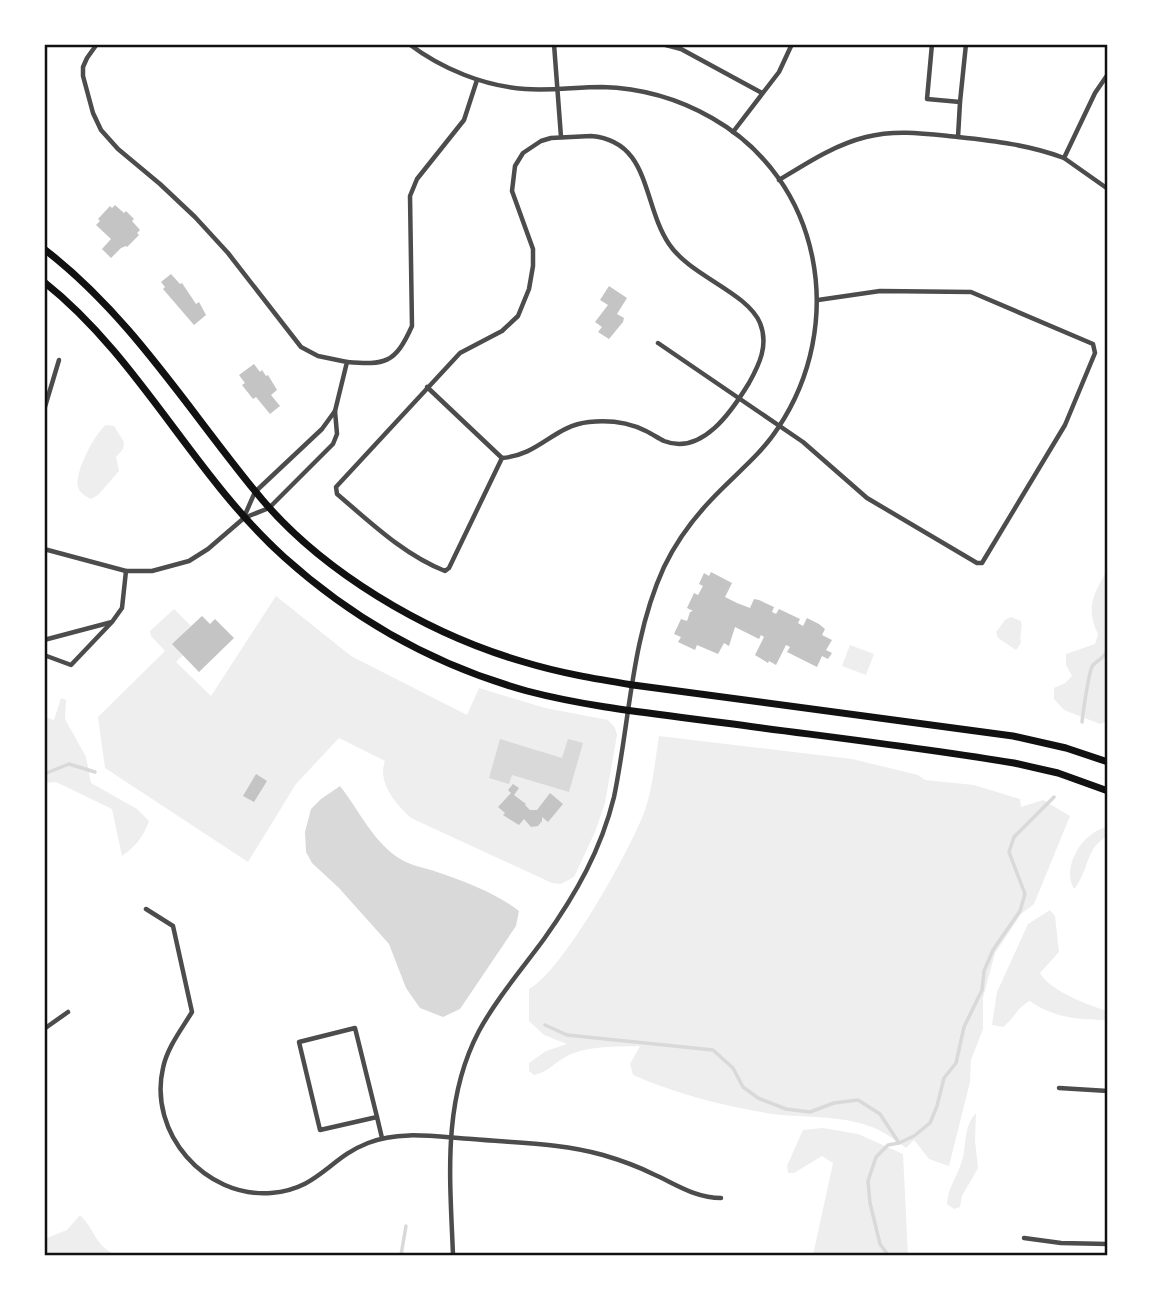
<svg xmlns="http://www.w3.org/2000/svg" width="1152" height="1299" font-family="'Noto Sans',sans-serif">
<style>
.green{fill:#eee}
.water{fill:#d9d9d9}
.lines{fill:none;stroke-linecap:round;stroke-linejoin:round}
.stream{stroke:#d9d9d9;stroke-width:3.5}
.building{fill:#c4c4c4}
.minor{stroke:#4c4c4c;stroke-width:4.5}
.primary{stroke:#111;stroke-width:7}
.neatline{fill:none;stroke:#111;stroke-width:2.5}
</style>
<rect width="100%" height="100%" fill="#fff"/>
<g class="green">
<path d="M106 425 114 426 124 442 123 449 116 457 119 471 98 495 91 499C85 496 80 493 78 487 74 473 95 433 106 425Z"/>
<path d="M1108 569V692L1105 694 1108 702V721L1100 724 1064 710 1054 699V688L1065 683 1072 676 1066 665V654L1095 644 1098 634C1085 607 1094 593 1108 569Z"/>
<path d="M276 596 351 656 467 715 479 688 545 708 608 720 615 728 617 735 605 803 595 832 574 877 561 884 552 883 411 818C396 804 377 783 385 761L339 738 296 784 248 862 105 768 98 717 165 651 151 636 150 631 174 609 191 626 173 644 183 655 176 662 211 696Z"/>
<path d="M1011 617 1021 621C1023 628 1019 635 1021 643L1016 650 998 638 996 632 1005 620Z"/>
<polygon points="850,645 874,654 866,675 842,666"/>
<path d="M61 698 66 700 65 719 86 757 91 783 137 809 149 821C144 836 135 847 122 856L112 809 56 782 44 783V717L54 720Z"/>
<path d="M659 736 852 759 918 775 925 780 974 785 1020 799 1021 807 1043 800 1070 816 1034 904 1021 914 995 953 983 998V1029L971 1060 970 1082 949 1166 929 1159 914 1140 906 1148C895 1140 882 1130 869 1126 839 1115 805 1118 773 1114 727 1107 676 1094 633 1075L630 1064 640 1046C616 1047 590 1045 567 1056 555 1062 547 1073 534 1075L529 1071V1063L546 1051 567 1044 544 1035 529 1021V989C563 971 631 849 645 810 653 787 655 760 659 736Z"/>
<path d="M1108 827V836C1085 847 1089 872 1074 889 1061 866 1083 831 1108 827Z"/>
<path d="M1050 910 1055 916 1059 952 1040 973C1049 990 1089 1006 1108 1011V1020C1080 1020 1053 1018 1030 1001 1017 1007 1015 1018 1003 1027L992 1025 997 992 1028 924Z"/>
<path d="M976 1113 975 1141 978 1168 962 1196 960 1207 954 1209 947 1204C948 1187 957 1177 962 1161 967 1144 963 1127 976 1113Z"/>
<polygon points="823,1128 858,1134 903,1154 908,1255 813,1255 833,1163 822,1156 794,1173 788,1173 787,1166 803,1130"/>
<path d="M80 1215C95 1229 96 1249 118 1255H44V1239L67 1230Z"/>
</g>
<g class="water">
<polygon points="500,739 562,758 568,739 583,743 569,792 512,775 509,784 489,778"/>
<path d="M340 786C359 810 374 844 402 860 412 866 426 868 437 872 466 882 496 893 519 911L516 926 460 1009 443 1017 420 1008 406 988 389 944 339 888 312 863 306 852 305 832 311 809 321 799Z"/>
</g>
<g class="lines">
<g class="stream">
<path d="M1082 722C1083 713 1089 669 1093 665 1100 658 1103 660 1108 649"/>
<polyline points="44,774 69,764 95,772"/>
<polyline points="545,1025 567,1035 713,1050 733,1068 743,1087 758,1098 786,1109 810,1112 834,1103 858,1100 880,1114 899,1143"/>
<polyline points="401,1255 406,1226"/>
<polyline points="888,1255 880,1244 870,1203 868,1181 876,1157 888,1145 899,1143 914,1136 930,1123 937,1106 944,1078 956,1063 964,1027 982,990 984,971 993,950 1020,911 1025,894 1009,852 1014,837 1054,797"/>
</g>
</g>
<g class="building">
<polygon points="115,205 124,213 126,211 134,219 132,221 140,230 137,233 139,235 127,247 126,246 121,248 111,258 102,249 111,239 96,225 100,221 98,219 110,206 112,208"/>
<polygon points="171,274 180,284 182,283 196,304 199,302 206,315 194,325 163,289 165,287 161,282"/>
<polygon points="609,286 627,298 617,314 624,318 623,322 609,339 598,332 602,327 595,322 608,305 600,300"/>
<polygon points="254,364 260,372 262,370 266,376 268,375 277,390 271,395 280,406 270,414 256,397 253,399 242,385 245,383 239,375"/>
<polygon points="711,572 732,583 725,597 737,603 750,608 754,599 759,600 774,607 772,612 776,614 779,609 800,619 798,623 803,626 807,618 819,624 825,629 822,635 832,640 826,650 832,653 828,659 822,656 817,667 787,652 790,647 786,645 776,665 769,661 768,663 755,655 764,637 761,635 759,639 735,627 729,646 724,643 718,654 697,645 695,650 678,642 681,637 674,634 681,619 687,621 690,612 693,611 687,608 694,593 698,595 703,586 699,584 704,573 709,576"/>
<polygon points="202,616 210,624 215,619 234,638 199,672 172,644"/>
<polygon points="256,774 267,781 254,802 243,796"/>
<polygon points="513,784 519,788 514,795 526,804 525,805 530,810 537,810 550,793 563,804 548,822 542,817 542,821 538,826 531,827 524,819 519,825 503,815 505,813 498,807 511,793 508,790"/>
</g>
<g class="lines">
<g class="minor">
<path d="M409 44C442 69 484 86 525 89 551 91 576 87 602 87 640 88 679 99 712 118 823 181 847 325 778 428 760 456 733 476 711 500 692 520 676 542 664 567 631 639 630 720 614 797 601 850 576 894 544 939 522 969 497 998 479 1031 442 1101 450 1178 453 1255"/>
<polyline points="554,44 561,137"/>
<polyline points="662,44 681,49 762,93"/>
<polyline points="932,44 927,99 960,102 966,44"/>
<polyline points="1108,74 1095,93 1064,158 1108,189"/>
<polyline points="733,132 779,72 792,44"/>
<path d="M591 136C651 141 642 204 669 244 690 276 747 292 760 323 769 345 759 365 749 383 732 411 702 456 664 441 658 438 652 434 646 431 628 422 608 420 589 422 553 426 540 455 502 458L449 568 445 571C404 555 370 522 337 494L336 487 460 353 502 331 518 316 529 289 533 266V249L512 191 515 166 523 153 541 141 551 138Z"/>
<polyline points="958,137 960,102"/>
<path d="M779 180C807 163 834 145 866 137 897 129 928 134 958 137 995 141 1029 145 1064 158"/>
<polyline points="658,343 803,442 867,498 977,563 982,563 1065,425 1095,353 1093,344 971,292 880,291 818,300"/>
<path d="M347 362C385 365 395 364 412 326L410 196 417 179 464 120 477 80"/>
<polyline points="427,387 502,458"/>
<polyline points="44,410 59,360"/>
<polyline points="244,517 255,492 322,429 335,411"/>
<polyline points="44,549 126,571 152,571 189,561 208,549 244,518 269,508 333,444 337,434 335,411 347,362 318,356 301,347 228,253 195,217 160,184 118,149 101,130 93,113 83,76 83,67 87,58 97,44"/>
<polyline points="44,640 112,622 122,608 126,571"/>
<polyline points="44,655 71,665 111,623"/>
<path d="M146 909 173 926 192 1012C181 1030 167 1048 163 1068 148 1133 205 1198 271 1193 319 1189 329 1158 368 1143 400 1130 438 1137 472 1139 516 1143 561 1143 603 1155 620 1160 637 1166 653 1174 676 1184 695 1198 721 1198"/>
<polygon points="355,1028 377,1117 320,1130 299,1042"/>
<polyline points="44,1029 68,1012"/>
<polyline points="1059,1088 1108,1091"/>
<polyline points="377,1117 382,1138"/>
<polyline points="1024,1238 1061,1243 1108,1244"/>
</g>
<g class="primary">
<path d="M44 249C130 315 187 408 255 491 319 571 427 634 524 662 560 673 596 679 633 685L1013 736 1066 748 1108 762"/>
<path d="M44 282C140 358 193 475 284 557 354 620 437 666 527 691 592 708 659 714 725 723 821 736 918 747 1014 763L1058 773 1108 791"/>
</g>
</g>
<rect width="1152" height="1299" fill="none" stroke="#ffffff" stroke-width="91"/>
<rect x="46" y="46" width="1060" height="1208" class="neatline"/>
</svg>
